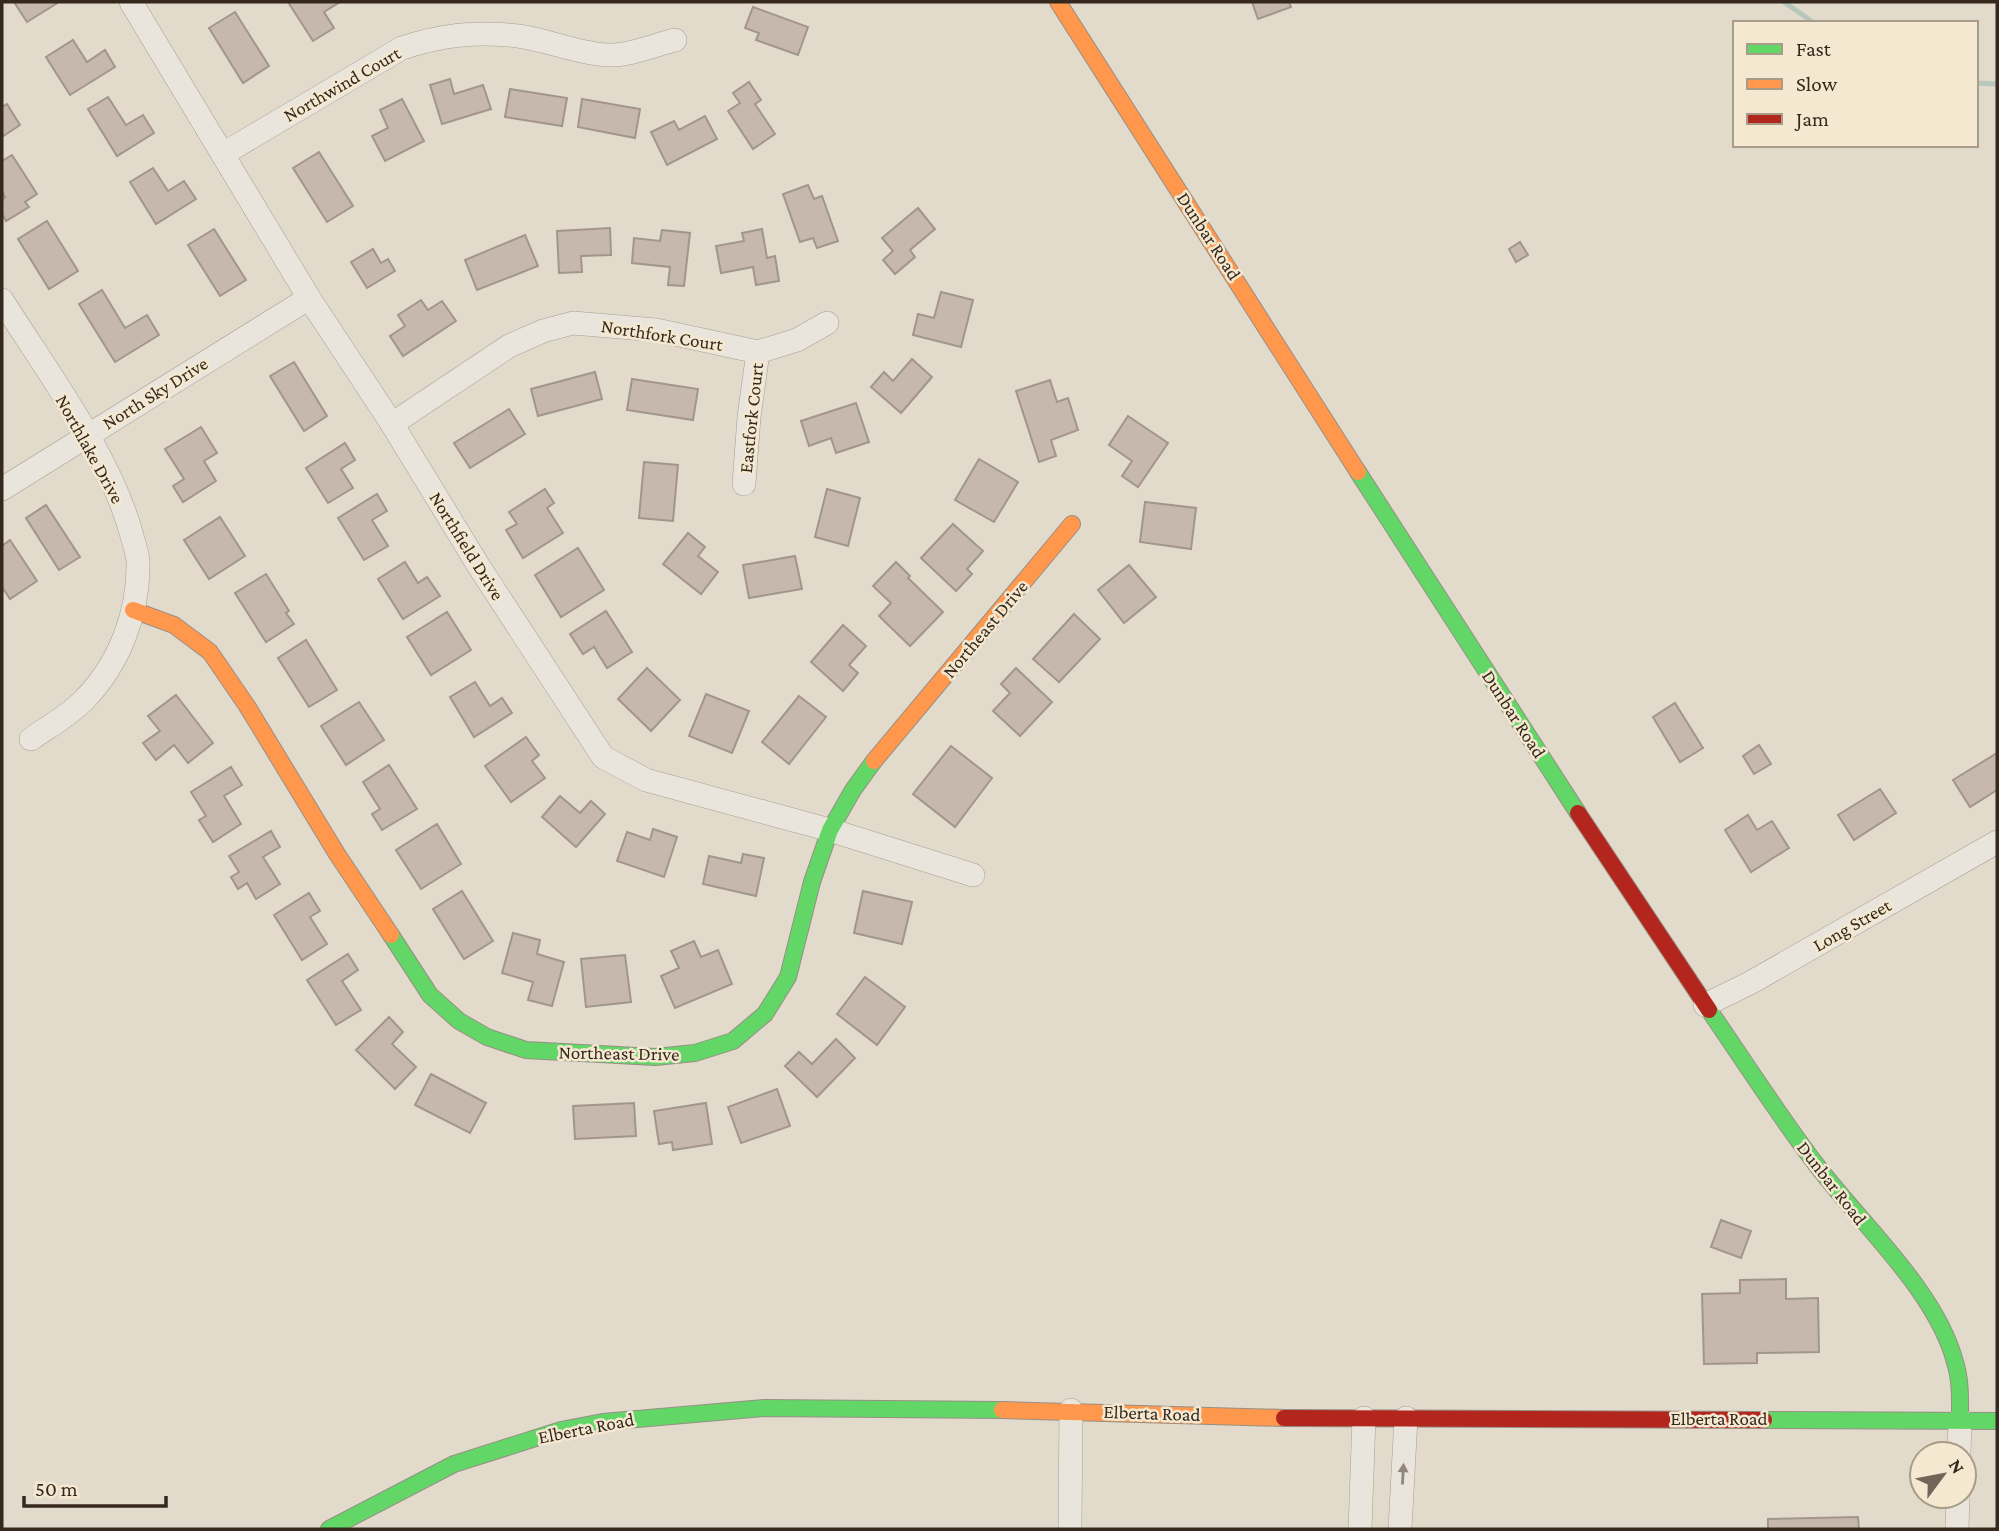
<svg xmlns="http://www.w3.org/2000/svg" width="1999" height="1531" font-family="'Crimson Pro',serif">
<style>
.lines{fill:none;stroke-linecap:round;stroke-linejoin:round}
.stream{stroke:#b7c7bc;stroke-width:5}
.building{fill:#c6b8ac;stroke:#a2968b;stroke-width:2}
.street-casing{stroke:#a79f94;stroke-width:24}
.fast-casing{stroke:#978f85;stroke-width:18}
.slow-casing{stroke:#978f85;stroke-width:18}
.jam-casing{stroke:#978f85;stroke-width:18}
.street{stroke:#eae5dc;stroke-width:23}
.fast{stroke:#63d668;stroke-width:16}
.slow{stroke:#ff974d;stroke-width:16}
.jam{stroke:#b3261e;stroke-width:16}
.oneway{fill:#90867c}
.labels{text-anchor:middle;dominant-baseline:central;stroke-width:5;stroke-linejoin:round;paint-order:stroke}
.street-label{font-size:19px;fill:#35281d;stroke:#f4e8d0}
</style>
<rect width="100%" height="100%" fill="#e2dacb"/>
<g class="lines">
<g class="stream">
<polyline points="1784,2 1814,23"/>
<polyline points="1976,83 1997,84"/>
</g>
</g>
<g class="building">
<polygon points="14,2 59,2 27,22"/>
<polygon points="288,2 340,2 324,12 334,28 313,41"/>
<polygon points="1252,2 1289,2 1291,7 1258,19"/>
<polygon points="753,7 808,27 798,55 756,40 759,33 745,28"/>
<polygon points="235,12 269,66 243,83 209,28"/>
<polygon points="73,40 87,62 105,50 115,67 70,95 46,57"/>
<polygon points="450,79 454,94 483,85 491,109 442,124 430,85"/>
<polygon points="749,82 761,100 755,104 775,134 753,149 728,111 740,103 733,93"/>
<polygon points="510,89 567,98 562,126 505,117"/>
<polygon points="108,97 126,125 143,115 154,133 117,156 88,109"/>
<polygon points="402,99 424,141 385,161 372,136 388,128 380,110"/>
<polygon points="582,99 640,109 635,138 578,127"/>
<polygon points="7,104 20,125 2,137 2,107"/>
<polygon points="705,116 717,139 667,165 651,132 674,121 679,130"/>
<polygon points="319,152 353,206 327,222 293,168"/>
<polygon points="12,155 37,194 25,202 29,207 6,221 2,214 2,200 5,197 2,191 2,161"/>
<polygon points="153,168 168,191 184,181 196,199 156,224 130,182"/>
<polygon points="808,185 814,199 822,196 838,241 817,248 813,238 800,242 783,194"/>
<polygon points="918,208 935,229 910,250 915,257 895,274 883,260 893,251 882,238"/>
<polygon points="47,221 78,271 49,289 18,239"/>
<polygon points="610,228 611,255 581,256 582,272 559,273 557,231"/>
<polygon points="214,229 246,280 220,296 188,245"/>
<polygon points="762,229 767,258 775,256 779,281 756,285 753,267 721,273 716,246 744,241 742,233"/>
<polygon points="662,230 690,233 684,286 668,285 670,267 632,263 634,238 660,241"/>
<polygon points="525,235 538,266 477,290 465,260"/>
<polygon points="1520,242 1528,255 1516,262 1509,249"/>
<polygon points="373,249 381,263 388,259 395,271 367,288 351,262"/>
<polygon points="102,290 125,328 147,315 159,335 115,362 79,304"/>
<polygon points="941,292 973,300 961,347 913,335 918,314 934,318"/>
<polygon points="421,300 428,310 442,301 456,321 403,356 390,336 405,326 398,315"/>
<polygon points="912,359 932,377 901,413 871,387 884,372 893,381"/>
<polygon points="294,362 327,416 304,431 270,376"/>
<polygon points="595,372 602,399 538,416 531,389"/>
<polygon points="632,379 698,389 693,420 627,410"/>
<polygon points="1050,380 1057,402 1068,398 1078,430 1051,440 1056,456 1039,462 1016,391"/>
<polygon points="856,403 869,442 836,453 831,438 809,446 801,421"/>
<polygon points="509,409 525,434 470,468 454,443"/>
<polygon points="1128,416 1168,443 1138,487 1122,476 1132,461 1109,445"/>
<polygon points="201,427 217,453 204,461 216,481 183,502 173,486 184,479 165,449"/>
<polygon points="345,443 355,460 341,469 353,488 328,503 306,468"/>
<polygon points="979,459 1018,482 994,522 955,500"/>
<polygon points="644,462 678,465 673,521 639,518"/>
<polygon points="545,489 554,503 547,508 563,533 523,558 506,530 517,524 509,512"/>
<polygon points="827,489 860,498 848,546 815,537"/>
<polygon points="377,494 387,511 372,520 388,546 364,560 338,518"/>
<polygon points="1145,502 1196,508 1191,549 1140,542"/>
<polygon points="46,505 80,557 59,570 26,518"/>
<polygon points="220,517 245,556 209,579 184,540"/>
<polygon points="953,524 983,551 967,569 972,574 956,591 921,558"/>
<polygon points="688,533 705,547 698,556 718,572 701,594 663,564"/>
<polygon points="10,540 37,581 10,599 2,587 2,546"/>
<polygon points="578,548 604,590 561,617 535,575"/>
<polygon points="795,556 802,589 749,598 743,565"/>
<polygon points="405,562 418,583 427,577 440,596 403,619 378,579"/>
<polygon points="896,562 910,576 908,578 943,612 910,646 879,616 891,603 873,586"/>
<polygon points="1129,565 1156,597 1124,623 1098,590"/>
<polygon points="266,574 289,611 286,613 294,624 266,642 235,593"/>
<polygon points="606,611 632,652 607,668 594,647 583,654 570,634"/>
<polygon points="447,612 471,650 431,675 407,637"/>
<polygon points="1074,614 1100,639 1059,682 1033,659"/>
<polygon points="843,625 866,646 849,665 858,673 843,691 811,662"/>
<polygon points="306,640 337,690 309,707 278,658"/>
<polygon points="647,668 680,700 651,731 618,699"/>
<polygon points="1016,668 1052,702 1020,736 993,711 1010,693 1001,684"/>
<polygon points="475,682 490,706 502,698 512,713 474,737 450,697"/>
<polygon points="706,694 749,711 732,753 689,736"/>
<polygon points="176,695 213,743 188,763 174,745 156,760 143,743 160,731 148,716"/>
<polygon points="799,696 826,717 789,764 762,742"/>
<polygon points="359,702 384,740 346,765 321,726"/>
<polygon points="1675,703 1703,748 1680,762 1653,717"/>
<polygon points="526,737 539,755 532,761 545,778 511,802 485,766"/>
<polygon points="1759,745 1771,764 1754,774 1743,756"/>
<polygon points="951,746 992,778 955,827 913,794"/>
<polygon points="1997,753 1997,790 1970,807 1953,780"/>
<polygon points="389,765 417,809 382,830 372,814 380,809 363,782"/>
<polygon points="231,767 242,785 224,796 241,824 213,842 199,820 206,816 191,792"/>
<polygon points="1880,789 1896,813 1854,840 1838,815"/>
<polygon points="560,796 580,813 591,801 605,814 576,847 542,817"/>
<polygon points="1748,815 1757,830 1772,821 1789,848 1751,872 1725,830"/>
<polygon points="437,824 461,864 421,889 396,850"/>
<polygon points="653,829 677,837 664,877 617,861 627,832 650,840"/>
<polygon points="271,831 280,847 263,857 280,884 256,899 247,883 238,889 231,877 239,872 229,856"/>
<polygon points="743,854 764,858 756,896 703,884 709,856 741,863"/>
<polygon points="462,891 493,941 464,959 433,909"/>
<polygon points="863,891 912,902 902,944 854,933"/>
<polygon points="309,893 320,911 310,917 327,944 302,960 274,915"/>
<polygon points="513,933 540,940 537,954 564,962 552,1006 528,1000 533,982 502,973"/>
<polygon points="694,941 701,957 718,950 732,984 675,1008 661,976 679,968 671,951"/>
<polygon points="348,954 358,970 342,981 361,1010 336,1025 307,980"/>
<polygon points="625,955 631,1002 586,1007 581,959"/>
<polygon points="865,977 905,1007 877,1045 837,1014"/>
<polygon points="389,1017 403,1032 392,1044 416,1067 395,1089 356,1050"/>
<polygon points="836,1039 855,1058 817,1097 785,1066 799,1052 812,1064"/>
<polygon points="431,1074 486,1103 470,1133 415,1105"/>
<polygon points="777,1089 790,1126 741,1143 728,1107"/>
<polygon points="634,1103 636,1136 575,1139 573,1106"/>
<polygon points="706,1103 712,1144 673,1150 672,1142 659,1144 654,1111"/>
<polygon points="1721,1220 1751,1231 1741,1258 1711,1247"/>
<polygon points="1786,1279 1786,1299 1818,1298 1819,1352 1757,1353 1757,1363 1704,1364 1702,1294 1740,1293 1740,1280"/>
<polygon points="1858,1517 1859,1529 1768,1529 1768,1519"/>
</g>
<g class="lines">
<g class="street-casing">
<g id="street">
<polyline points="131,2 309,298 392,424 478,565 603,757 646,780 830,830 973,875"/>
<path d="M223 154 402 48C442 35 475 31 518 36 548 40 576 53 607 55 629 56 654 45 675 40"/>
<path d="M2 300C46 370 111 456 132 536 134 544 138 554 138 562 139 613 119 665 83 701 68 716 48 727 31 739"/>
<polyline points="392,424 509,346 543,331 573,323 656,330 758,352 797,340 827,323"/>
<polyline points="744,484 749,417 758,352"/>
<polyline points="2,489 309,298"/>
<polyline points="1705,1005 1750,983 1997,842"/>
<polyline points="1959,1454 1960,1420"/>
<polyline points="1070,1529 1071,1410"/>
<polyline points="1360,1529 1364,1418"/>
<polyline points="1400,1529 1406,1418"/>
<polyline points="1957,1529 1958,1496"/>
</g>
</g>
<g class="fast-casing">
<g id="fast">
<polyline points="1358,472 1578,813"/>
<polyline points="391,935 430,995 459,1021 487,1037 526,1050 655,1057 695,1053 733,1041 765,1014 788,977 812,882 830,830 853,790 874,761"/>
<path d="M1709 1010C1744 1061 1778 1114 1815 1163 1860 1223 1936 1290 1955 1362 1961 1381 1960 1400 1960 1420"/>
<polyline points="1764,1420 1997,1421"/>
<polyline points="329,1529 454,1464 561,1430 603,1422 764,1408 1002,1410"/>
</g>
</g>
<g class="slow-casing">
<g id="slow">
<polyline points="1058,2 1358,472"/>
<polyline points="133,610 174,625 210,652 247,706 337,854 391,935"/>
<polyline points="874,761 1072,524"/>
<polyline points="1002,1410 1284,1418"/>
</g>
</g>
<g class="jam-casing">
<g id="jam">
<polyline points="1578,813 1709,1010"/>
<polyline points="1284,1418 1764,1420"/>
</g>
</g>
<use href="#street" class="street"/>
<use href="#fast" class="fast"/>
<use href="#slow" class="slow"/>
<use href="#jam" class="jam"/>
</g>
<defs><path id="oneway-solid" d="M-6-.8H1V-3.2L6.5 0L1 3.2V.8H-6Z" transform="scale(1.75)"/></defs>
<use class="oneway" href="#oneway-solid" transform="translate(1403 1474) rotate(-87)"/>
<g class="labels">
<g class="street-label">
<text transform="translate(342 84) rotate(-30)">Northwind Court</text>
<text transform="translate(1209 236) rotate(57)">Dunbar Road</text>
<text transform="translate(662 335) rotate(9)">Northfork Court</text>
<text transform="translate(155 393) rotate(-32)">North Sky Drive</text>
<text transform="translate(751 418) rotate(-84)">Eastfork Court</text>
<text transform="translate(90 449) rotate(61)">Northlake Drive</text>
<text transform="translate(467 546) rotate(58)">Northfield Drive</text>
<text transform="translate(985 629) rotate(-50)">Northeast Drive</text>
<text transform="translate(1514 714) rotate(57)">Dunbar Road</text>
<text transform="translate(1852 925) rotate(-30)">Long Street</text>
<text transform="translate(619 1053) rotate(1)">Northeast Drive</text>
<text transform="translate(1832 1183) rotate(52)">Dunbar Road</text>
<text transform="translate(1152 1413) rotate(2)">Elberta Road</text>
<text x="1719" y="1418">Elberta Road</text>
<text transform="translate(586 1428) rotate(-11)">Elberta Road</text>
</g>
</g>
<rect width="1999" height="1531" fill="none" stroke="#35281d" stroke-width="7"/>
<rect x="1733" y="21" width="245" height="126" fill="#f4e8d0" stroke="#a89b88" stroke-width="2"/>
<rect x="1747" y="44" width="35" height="10" fill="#63d668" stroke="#a89b88" stroke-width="2"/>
<text x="1796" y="56" font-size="21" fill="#35281d">Fast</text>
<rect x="1747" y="79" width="35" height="10" fill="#ff974d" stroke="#a89b88" stroke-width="2"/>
<text x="1796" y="91" font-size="21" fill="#35281d">Slow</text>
<rect x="1747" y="114" width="35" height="10" fill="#b3261e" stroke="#a89b88" stroke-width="2"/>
<text x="1796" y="126" font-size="21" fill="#35281d">Jam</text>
<g transform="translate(1943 1475) rotate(58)"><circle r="33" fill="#f4e8d0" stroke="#a89b88" stroke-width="2"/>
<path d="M0-5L12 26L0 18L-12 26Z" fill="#72665a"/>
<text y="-10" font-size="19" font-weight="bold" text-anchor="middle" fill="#35281d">N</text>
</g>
<path d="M24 1496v10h142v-10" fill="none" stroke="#35281d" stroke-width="3.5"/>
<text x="35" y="1496" font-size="21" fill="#35281d" stroke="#f4e8d0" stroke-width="5" paint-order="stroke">50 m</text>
</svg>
